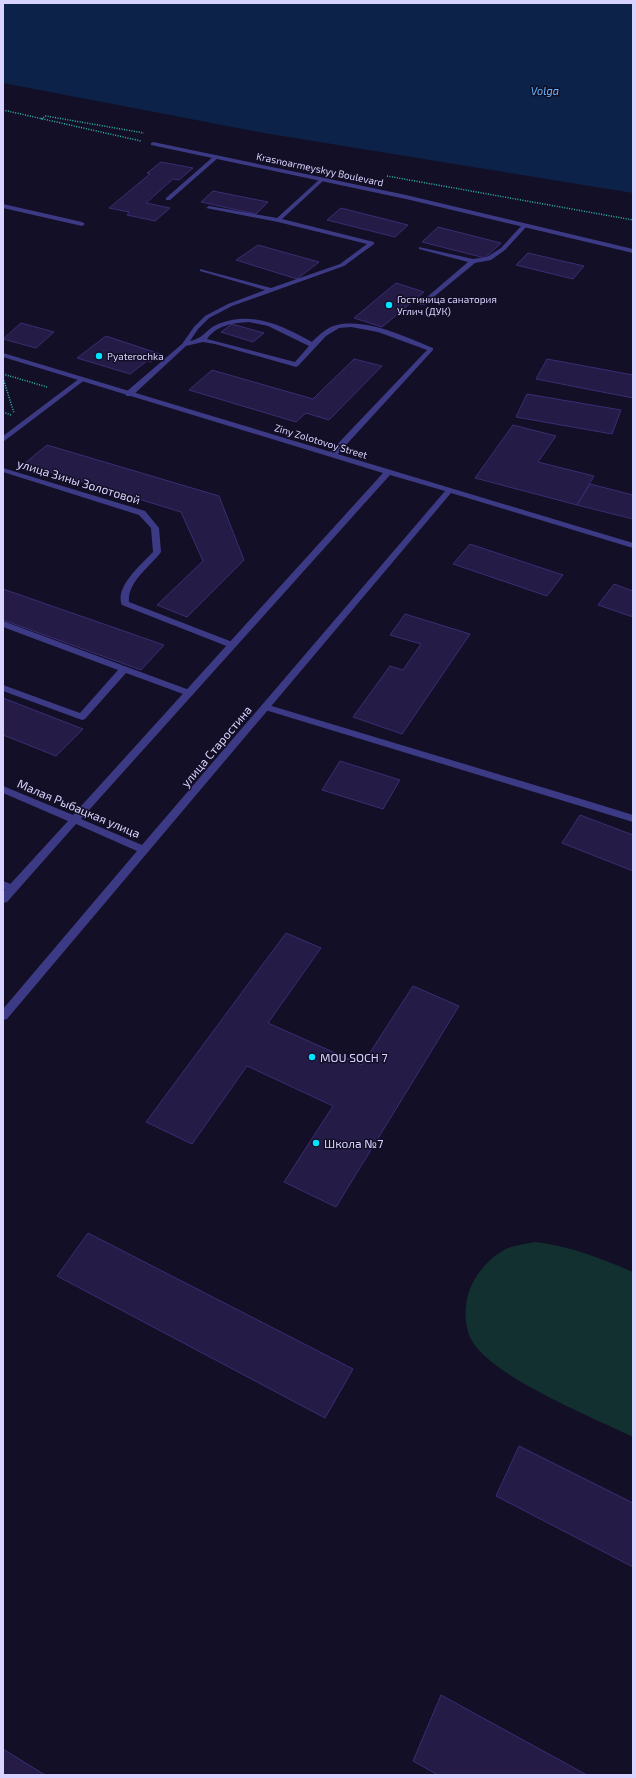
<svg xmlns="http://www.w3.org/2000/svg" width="636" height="1778" font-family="'Exo 2',sans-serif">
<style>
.green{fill:#12302f}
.water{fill:#0c2248}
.building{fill:#241b47;stroke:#3b2d73}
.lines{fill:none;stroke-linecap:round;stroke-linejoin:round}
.path{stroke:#2fb8b0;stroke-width:1.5;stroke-dasharray:1 1.5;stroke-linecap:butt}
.service{fill:#3d3a85;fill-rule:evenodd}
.minor{fill:#3d3a85;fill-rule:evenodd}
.poi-dot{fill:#00e5ff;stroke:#130f26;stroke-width:1.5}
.labels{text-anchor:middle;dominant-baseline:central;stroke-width:3;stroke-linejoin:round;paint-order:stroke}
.far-street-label{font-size:10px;fill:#d9d4ff;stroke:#130f26}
.far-poi-label{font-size:10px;fill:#d9d4ff;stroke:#130f26;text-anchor:start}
.far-water-label{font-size:11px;font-style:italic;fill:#62b6ff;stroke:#130f26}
.street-label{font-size:12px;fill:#d9d4ff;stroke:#130f26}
.poi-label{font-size:12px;fill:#d9d4ff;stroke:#130f26;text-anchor:start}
</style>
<rect width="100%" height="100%" fill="#130f26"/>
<path class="green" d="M535 1242C570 1246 600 1258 633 1272V1437C595 1418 486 1375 470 1337 464 1323 464 1304 470 1289 476 1273 492 1255 508 1248 516 1245 526 1244 535 1242Z"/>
<polygon class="water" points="3,3 633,3 633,193 264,133 3,83"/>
<g class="building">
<polygon points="161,162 193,168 179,180 173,179 146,203 170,208 155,221 127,215 129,212 109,208 150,174 147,173"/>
<polygon points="213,191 268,202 256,214 201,202"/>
<polygon points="341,208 408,225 395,237 327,220"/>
<polygon points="438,227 501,243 485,258 422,242"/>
<polygon points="258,245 319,262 297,279 236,260"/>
<polygon points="528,253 584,266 573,279 516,265"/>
<polygon points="396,283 424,292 382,327 354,318"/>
<polygon points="21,323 54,332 36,348 3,339"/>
<polygon points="232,324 264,333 253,342 221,332"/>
<polygon points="106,336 160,354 151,362 147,361 130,374 77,358"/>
<polygon points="354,359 382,366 329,420 306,413 296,422 189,390 212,370 313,399"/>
<polygon points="547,359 633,375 633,398 536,379"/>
<polygon points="527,394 621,410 612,434 516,417"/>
<polygon points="513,425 556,436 538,462 594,476 577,505 475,478"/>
<polygon points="47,445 219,496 244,560 187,617 157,605 203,561 181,512 24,464"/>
<polygon points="590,484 633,495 633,519 577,505"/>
<polygon points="470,544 563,575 547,596 453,564"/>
<polygon points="614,584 633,591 633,617 598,605"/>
<polygon points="3,589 164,645 141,670 3,620"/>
<polygon points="405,614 470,634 402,734 353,717 390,666 403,670 421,644 390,635"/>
<polygon points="3,698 83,729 56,756 3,735"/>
<polygon points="340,761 400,780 383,809 322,790"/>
<polygon points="580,815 633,835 633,871 562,843"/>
<polygon points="286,933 321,948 268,1023 362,1065 413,986 459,1006 336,1207 284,1182 333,1106 247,1066 192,1144 146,1122"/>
<polygon points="88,1233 353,1369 325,1418 57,1276"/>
<polygon points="519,1446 633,1503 633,1567 496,1496"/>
<polygon points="441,1695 587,1775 438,1775 413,1761"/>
<polygon points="3,1749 45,1775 3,1775"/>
</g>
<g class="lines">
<g class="path">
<polyline points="3,110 141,141"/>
<polyline points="41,119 46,116 144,133"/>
<polyline points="387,176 633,220"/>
<polyline points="3,374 47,387"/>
<polyline points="3,378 14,413"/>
<polyline points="3,412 11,415"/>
</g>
<g class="service">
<polygon points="214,156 219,157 170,200 166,200 166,198"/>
<path d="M321 178 323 179V181L282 219 374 242V244L344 266 232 306 209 318 198 329 190 341C204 338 205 330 218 324 252 310 283 326 312 342 319 335 327 327 337 325 367 318 406 337 433 348V350L335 457H332L328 455 329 453 427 350 378 332 351 327 339 328 326 336 298 366 296 367 215 344 203 342 186 346 132 396H126V392L182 344 194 327 205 316 228 304 265 290 200 271V269L271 288 340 264 367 244 278 222 206 208 209 206 277 218ZM249 322 268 326 309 346 295 362 207 339C217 325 233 323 249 322Z"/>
<polygon points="3,204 82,222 85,224 82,226 3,208"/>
<polygon points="523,224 528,225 505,250 491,260 475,263 424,305 420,305 420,303 468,262 419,249 419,247 473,259 487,257 501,248"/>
<polygon points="80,378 86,379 3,442 3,436"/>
<path d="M3 468 145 511 159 528 161 552C150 567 127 582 129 602L235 643 236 645 235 647H229L122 605C114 587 142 564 153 552L151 528 139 515 3 472Z"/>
<polygon points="3,621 192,691 193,693 192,695 186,695 126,673 85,719 82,720 3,691 3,685 80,713 118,670 3,627"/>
<polygon points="265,704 591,802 633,815 633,822 262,709 261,707 262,705"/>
<polygon points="3,881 16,886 17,889 16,892 12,893 3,889"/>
</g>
<g class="minor">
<polygon points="153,142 406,195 633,249 633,253 406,199 151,145 151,143"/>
<path d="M3 353 633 543V548L451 493 7 1019 3 1020V1009L137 851 76 824 7 902 3 903V892L68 821 3 793V786L73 815 383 473 3 357ZM390 475 445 491 142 845 81 819Z"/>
</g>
</g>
<g class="poi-dot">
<circle cx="389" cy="305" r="4"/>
<circle cx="99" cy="356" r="4"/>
<circle cx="312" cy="1057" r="4"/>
<circle cx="316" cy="1143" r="4"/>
</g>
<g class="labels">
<g class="far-street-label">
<text transform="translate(320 169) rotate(12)">Krasnoarmeyskyy Boulevard</text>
<text transform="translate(321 441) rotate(17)">Ziny Zolotovoy Street</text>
</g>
<g class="far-poi-label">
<text x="397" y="299">Гостиница санатория<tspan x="397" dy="12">Углич (ДУК)</tspan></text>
<text x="107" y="356">Pyaterochka</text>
</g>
<g class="far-water-label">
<text x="545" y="90">Volga</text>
</g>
<g class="street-label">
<text transform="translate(79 481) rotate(17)">улица Зины Золотовой</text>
<text transform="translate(216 746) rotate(-50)">улица Старостина</text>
<text transform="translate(79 808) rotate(23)">Малая Рыбацкая улица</text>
</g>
<g class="poi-label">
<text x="320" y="1057">MOU SOCH 7</text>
<text x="324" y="1143">Школа №7</text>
</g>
</g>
<rect width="636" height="1778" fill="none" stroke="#d9d4ff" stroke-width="8"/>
</svg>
